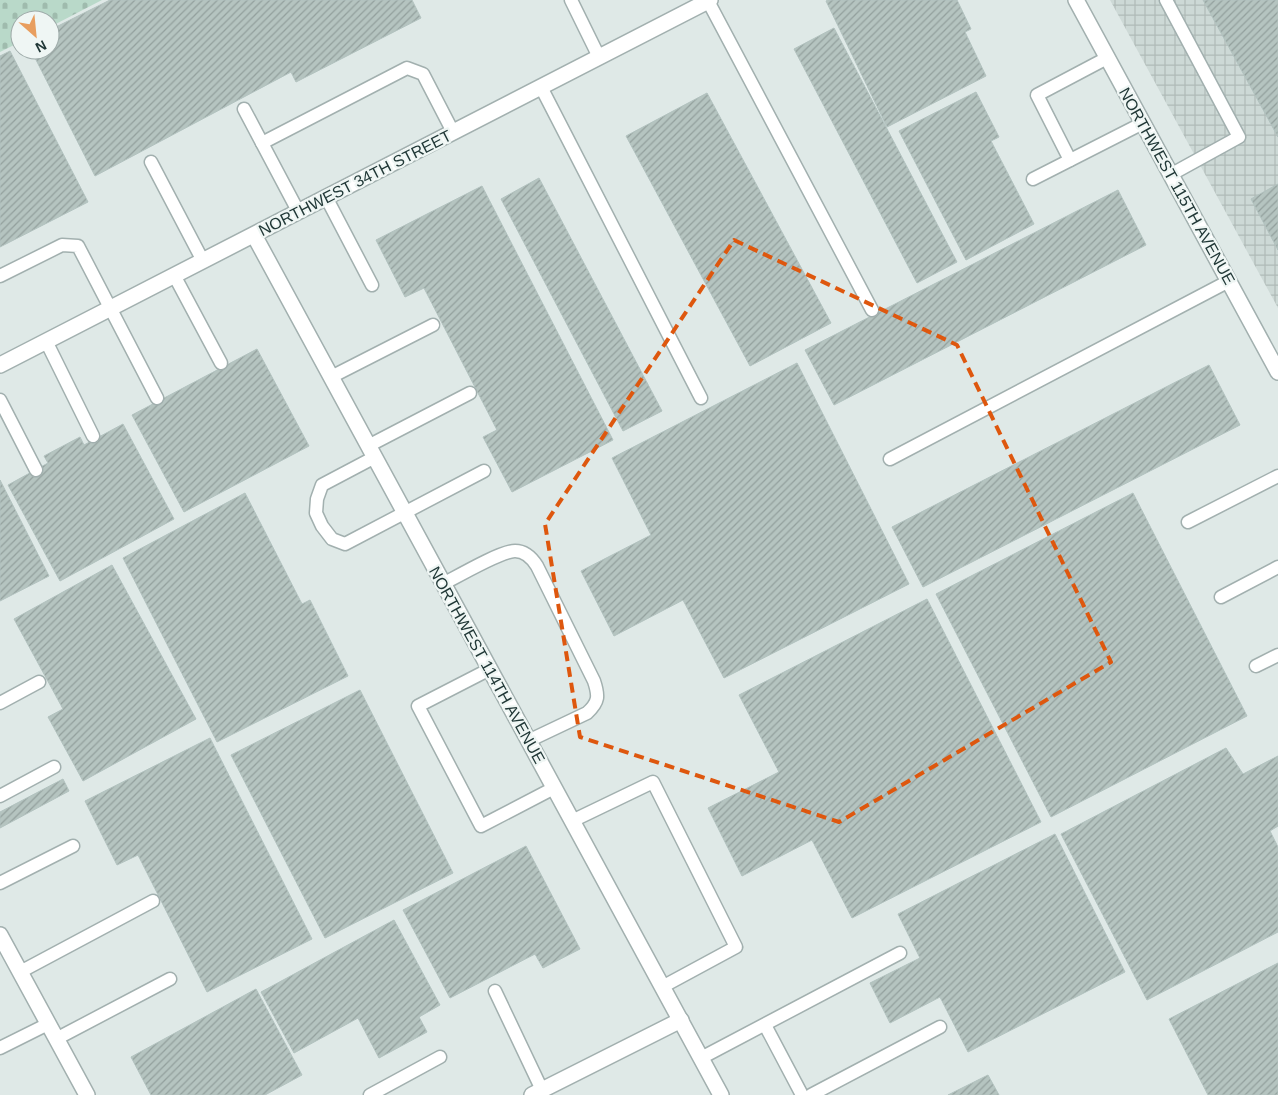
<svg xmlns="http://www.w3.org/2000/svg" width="1278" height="1095" font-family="Helvetica,sans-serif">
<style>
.industrial{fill:url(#industrial-grid)}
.cemetery{fill:url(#cemetery-stones)}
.building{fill:url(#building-hatch);stroke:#b2c2bf}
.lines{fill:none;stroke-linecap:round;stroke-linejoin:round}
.service-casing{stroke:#a2b0af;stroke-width:15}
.minor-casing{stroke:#a2b0af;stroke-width:18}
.tertiary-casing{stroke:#a2b0af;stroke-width:18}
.service{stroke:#fff;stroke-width:12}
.minor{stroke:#fff;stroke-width:15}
.tertiary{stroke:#fff;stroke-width:15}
.marked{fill:none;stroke:#de570e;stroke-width:4;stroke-dasharray:10 6;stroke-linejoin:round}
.labels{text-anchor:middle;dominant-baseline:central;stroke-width:4.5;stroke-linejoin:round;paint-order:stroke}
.street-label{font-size:16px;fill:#213837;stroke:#eff6f4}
</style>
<defs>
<pattern id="industrial-grid" width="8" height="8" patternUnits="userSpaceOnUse" patternTransform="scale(1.25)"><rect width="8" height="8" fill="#cdd9d6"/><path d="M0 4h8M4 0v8" fill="none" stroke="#b0bbb8"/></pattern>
<pattern id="cemetery-stones" width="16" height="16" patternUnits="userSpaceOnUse" patternTransform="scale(1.25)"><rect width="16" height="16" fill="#b9d9c9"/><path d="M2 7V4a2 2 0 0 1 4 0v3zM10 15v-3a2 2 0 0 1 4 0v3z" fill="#9fbbad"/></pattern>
<pattern id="building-hatch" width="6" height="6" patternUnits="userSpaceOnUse" patternTransform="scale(1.25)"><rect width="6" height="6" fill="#b5c4c0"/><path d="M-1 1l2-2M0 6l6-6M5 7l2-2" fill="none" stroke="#93a09d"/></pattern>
</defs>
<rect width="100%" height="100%" fill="#dfe9e7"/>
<polygon class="industrial" points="1110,0 1278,0 1278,308"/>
<polygon class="cemetery" points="0,0 102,0 50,27 50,20 20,20 20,42 0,52"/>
<g class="building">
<polygon points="110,0 412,0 421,18 296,82 291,72 95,176 31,50 50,50 50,30"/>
<polygon points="828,0 957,0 971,29 965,32 986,76 887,127 826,1"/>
<polygon points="1203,0 1278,0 1278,137"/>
<polygon points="834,28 957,262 917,283 794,49"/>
<polygon points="10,51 88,202 0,247 0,56"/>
<polygon points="976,92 999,137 991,141 1034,224 966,260 899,131"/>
<polygon points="707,93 831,323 750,366 626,136"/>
<polygon points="539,178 662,411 623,431 501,199"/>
<polygon points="1278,184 1278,250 1251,199"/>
<polygon points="482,186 613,440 512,492 483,437 497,430 424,288 405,297 376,240"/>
<polygon points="1118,190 1146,245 834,405 805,350"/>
<polygon points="257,349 309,446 184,512 132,415"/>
<polygon points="797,363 909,584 724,678 683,600 614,636 581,571 651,535 612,458"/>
<polygon points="1209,365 1240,425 923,587 892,527"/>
<polygon points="123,424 174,519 60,581 8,485 48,463 44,456 80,437 84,445"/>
<polygon points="0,480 49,576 0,601"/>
<polygon points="245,493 302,604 310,600 348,676 217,742 123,558"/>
<polygon points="1133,493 1247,716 1051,817 936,594"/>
<polygon points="112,565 196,719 83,781 48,717 63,709 14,619"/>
<polygon points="927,599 1041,822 852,918 812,840 742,876 708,808 779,772 739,695"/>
<polygon points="360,690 453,873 325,938 231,755"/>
<polygon points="210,738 312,939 207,992 138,855 117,865 85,801"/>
<polygon points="1226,748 1243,774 1278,756 1278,826 1270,831 1278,847 1278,932 1147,1000 1061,834"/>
<polygon points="63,779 69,791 0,828 0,812"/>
<polygon points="1055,834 1125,972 968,1052 940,997 890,1023 870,983 920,958 898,914"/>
<polygon points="526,846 580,949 543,968 535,954 450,998 403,910"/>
<polygon points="394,920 440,1005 419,1017 427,1032 379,1058 358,1018 294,1053 261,992"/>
<polygon points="1278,963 1278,1095 1208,1095 1169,1019"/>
<polygon points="256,989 302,1075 265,1095 151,1095 131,1057"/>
<polygon points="988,1075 999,1095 948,1095"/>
</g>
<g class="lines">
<g class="service-casing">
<g id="service">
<polyline points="571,0 599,57"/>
<polyline points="1166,0 1239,137 1170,175"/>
<polyline points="708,1 872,310"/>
<polyline points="541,87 701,398"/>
<polyline points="244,109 262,143"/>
<polyline points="1070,160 1037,95 1107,58"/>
<polyline points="151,162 203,261"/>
<polyline points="1033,179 1143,123"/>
<polyline points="326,197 372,285"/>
<polyline points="298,211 262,143 407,68 423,74 453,132"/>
<polyline points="174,275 221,363"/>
<polyline points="0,276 62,245 78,246 157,398"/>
<polyline points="46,341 93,436"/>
<polyline points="331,377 433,325"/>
<polyline points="0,400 36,470"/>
<polyline points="368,446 470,393"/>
<polyline points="375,457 322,485 317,499 316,513 322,526 332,539 345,544 484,471"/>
<polyline points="890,459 1229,281"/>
<polyline points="1188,522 1278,476"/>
<path d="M443 584C458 576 501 551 515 551 525 551 532 558 537 566L594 681C599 696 599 702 587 713L528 741"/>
<polyline points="1221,597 1278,567"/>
<polyline points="1256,666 1278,655"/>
<polyline points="490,669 418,706 481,826 554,788"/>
<polyline points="0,703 39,682"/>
<polyline points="0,796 54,767"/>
<polyline points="572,821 653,782 736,947 662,987"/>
<polyline points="0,883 73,846"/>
<polyline points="20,972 153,901"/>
<polyline points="495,991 542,1090"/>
<polyline points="765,1025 802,1095"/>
<polyline points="56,1039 170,979"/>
<polyline points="0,1048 48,1024"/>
<polyline points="701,1058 900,953"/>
<polyline points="370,1095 440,1057"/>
<polyline points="811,1095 940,1027"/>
</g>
</g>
<g class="minor-casing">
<g id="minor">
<polyline points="1076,0 1278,372"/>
<polyline points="0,935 87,1095"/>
<polyline points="532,1095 681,1020"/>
</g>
</g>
<g class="tertiary-casing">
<g id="tertiary">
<polyline points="254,235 721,1095"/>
<polyline points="0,365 710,0"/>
</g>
</g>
<use href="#service" class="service"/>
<use href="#minor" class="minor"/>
<use href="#tertiary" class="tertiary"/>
</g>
<path class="marked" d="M734 240 957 345 1111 662 839 822 580 737 545 524Z"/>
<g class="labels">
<g class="street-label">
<text transform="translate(355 183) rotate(-27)">NORTHWEST 34TH STREET</text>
<text transform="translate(1177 186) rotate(61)">NORTHWEST 115TH AVENUE</text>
<text transform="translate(487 665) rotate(61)">NORTHWEST 114TH AVENUE</text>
</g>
</g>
<g transform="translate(35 35) rotate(153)"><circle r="24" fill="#eff6f4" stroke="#9daaa8"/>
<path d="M0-4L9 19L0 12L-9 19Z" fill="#e89e5e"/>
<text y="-8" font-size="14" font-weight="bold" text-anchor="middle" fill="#213837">N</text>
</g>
</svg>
